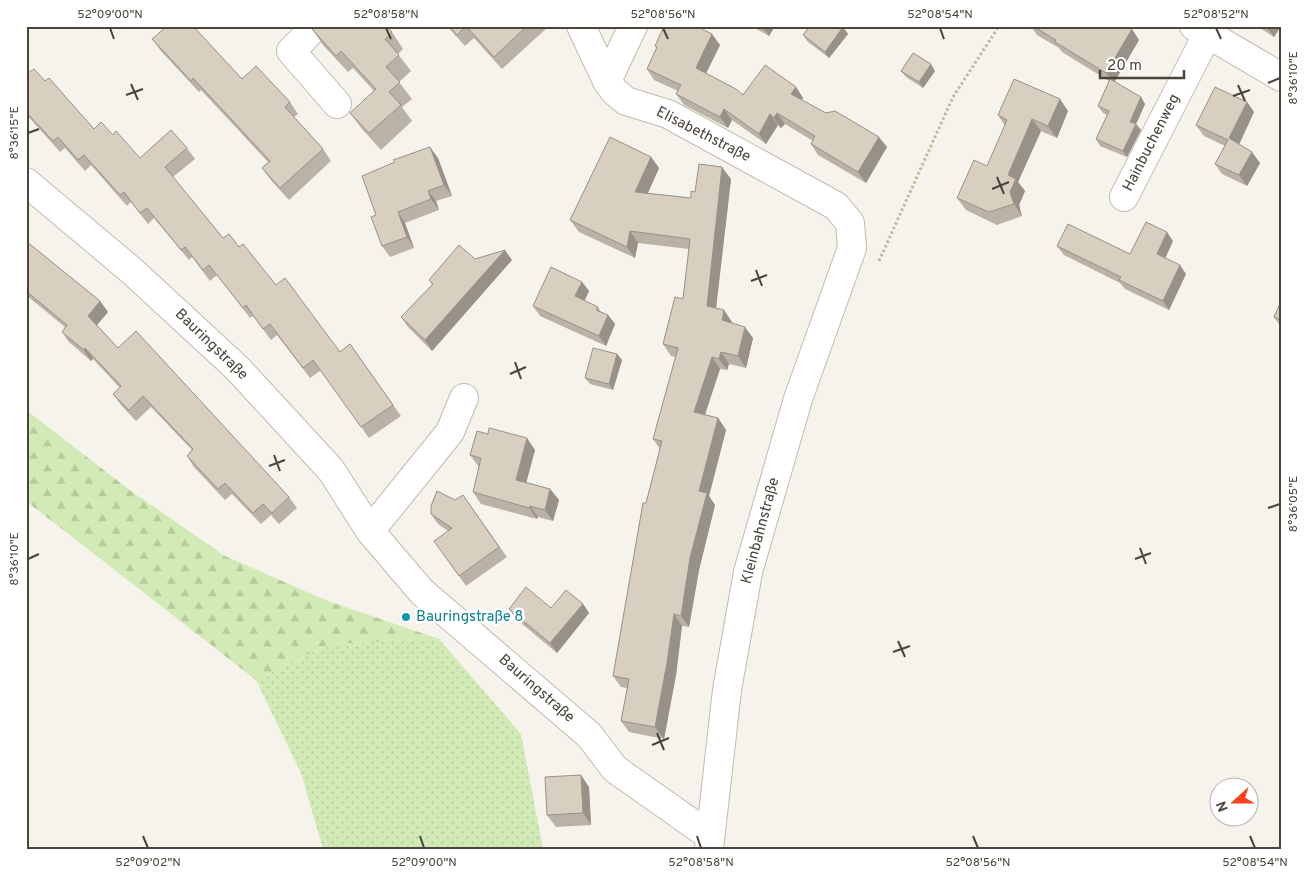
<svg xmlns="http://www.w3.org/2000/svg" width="1307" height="875" font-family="Overpass,sans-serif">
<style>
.grass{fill:url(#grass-dots)}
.forest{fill:url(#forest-firs)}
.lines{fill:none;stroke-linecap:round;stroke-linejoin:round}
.minor-casing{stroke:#c2bbae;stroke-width:30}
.path{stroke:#c4b79f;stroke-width:3;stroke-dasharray:2.5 2.5;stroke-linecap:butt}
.minor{stroke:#fff;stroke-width:28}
.wall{fill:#bab2a6}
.shaded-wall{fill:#979187}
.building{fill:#d8cfc1;stroke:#979187}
.ticks{fill:none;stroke:#4b4439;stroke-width:2}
.culture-dot{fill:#0f9aa8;stroke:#fff;stroke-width:2}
.labels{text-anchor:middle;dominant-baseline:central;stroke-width:5;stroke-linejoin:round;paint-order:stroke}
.street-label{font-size:15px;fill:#4b4439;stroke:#fff}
.culture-label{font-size:15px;fill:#0d838f;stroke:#fff;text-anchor:start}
.neatline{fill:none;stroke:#4b4439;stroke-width:2}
.ticks-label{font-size:12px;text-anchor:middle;fill:#4b4439}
</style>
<defs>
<pattern id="grass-dots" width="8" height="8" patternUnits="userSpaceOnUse" patternTransform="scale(1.25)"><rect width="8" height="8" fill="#d2eab5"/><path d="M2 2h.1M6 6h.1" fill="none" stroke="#b6ca9c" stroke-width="1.8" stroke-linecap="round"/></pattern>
<pattern id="forest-firs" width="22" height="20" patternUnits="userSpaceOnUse" patternTransform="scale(1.25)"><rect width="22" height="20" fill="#d2eab5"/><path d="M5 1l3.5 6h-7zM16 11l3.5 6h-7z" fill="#b6ca9c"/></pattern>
</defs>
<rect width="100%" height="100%" fill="#f6f3ec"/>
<polygon class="grass" points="439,639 521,734 543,849 323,849 301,773 256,680 329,644"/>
<polygon class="forest" points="26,410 131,491 225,556 328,601 439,639 329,644 256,680 26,501"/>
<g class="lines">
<g class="minor-casing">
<g id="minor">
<polyline points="316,26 291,51 337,104"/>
<polyline points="581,26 607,81 614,91 626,101 668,114 836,206 850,223 852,248 798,399 748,572 727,690 709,849"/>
<polyline points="1194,26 1281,77"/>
<polyline points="607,81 633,26"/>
<polyline points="26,182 132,271 237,368 331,470 370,531 422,592 589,735 615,769 710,836"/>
<polyline points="1124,197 1207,35"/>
<polyline points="370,531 450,432 464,398"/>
</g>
</g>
<polyline class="path" points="879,261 953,97 999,26"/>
<use href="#minor" class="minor"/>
</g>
<g class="wall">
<polygon points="447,26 549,26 502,69 474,38 465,46"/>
<polygon points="751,26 775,26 769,36"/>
<polygon points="1031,26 1126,26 1139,40 1114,82 1145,104 1136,124 1141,130 1127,157 1100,146 1096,139 1107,115 1103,113 1098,106 1109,81 1062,52 1059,48 1037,35"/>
<polygon points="1257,26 1281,26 1281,27 1274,37"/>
<polygon points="843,27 848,34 829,58 807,41 803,35"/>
<polygon points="312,29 392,32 403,49 398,54 411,71 399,82 412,99 402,107 412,121 381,150 362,129 350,113 374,91 353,68 348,72 323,45"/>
<polygon points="152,39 242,79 290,102 298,114 294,117 323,149 331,161 289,200 270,179 262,168 268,162 201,90 199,92 161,51"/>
<polygon points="720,45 706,74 743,95 796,87 803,98 802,100 887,147 866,183 818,155 811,144 813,141 785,124 781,128 778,125 766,144 732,120 728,128 684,105 676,94 678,91 654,80 647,69 657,49 655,46"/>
<polygon points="26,71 28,73 45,81 94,129 113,135 140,158 187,148 195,159 173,177 223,238 239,247 340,352 350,344 401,416 369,438 321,370 310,378 277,335 271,340 253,316 250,318 217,275 210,281 192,257 189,260 154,218 148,224 131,202 127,206 91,165 85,171 65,148 60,152 26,114"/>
<polygon points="901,71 935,71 923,88 906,77"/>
<polygon points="1247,102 1254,112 1239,144 1260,163 1247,186 1222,174 1215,164 1225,146 1204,136 1196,125"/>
<polygon points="1068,111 1057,138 1041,131 1018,182 1025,191 1019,205 1022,216 997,225 966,210 957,198 987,166 1005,126 998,115"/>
<polygon points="651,157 659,168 648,193 691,198 695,192 731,179 716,308 732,322 732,323 753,338 746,368 729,364 727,370 720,369 705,415 718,418 726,430 709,496 715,505 699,570 689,627 682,626 676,675 664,739 629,732 621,721 627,688 621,687 613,676 646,503 660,449 653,439 676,357 671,356 663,344 683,299 689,249 638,243 635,258 579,232 570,220"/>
<polygon points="438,158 452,196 436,201 439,210 405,223 414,248 390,257 382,246 376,215"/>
<polygon points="26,241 100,301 108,312 97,325 118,348 289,497 297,508 279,524 271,515 261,524 232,494 225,500 194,467 187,456 192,450 151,407 136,421 121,405 113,394 120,388 93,359 91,361 69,342 62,332 65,327 26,295"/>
<polygon points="1173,241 1165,258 1186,274 1169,310 1125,289 1120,283 1064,255 1057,246 1130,254"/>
<polygon points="475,259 512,260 432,351 408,327 401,317 432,285 429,280"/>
<polygon points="582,282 589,291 584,301 598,307 601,312 608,315 615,324 606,346 540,316 533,306"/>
<polygon points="1281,301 1281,327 1274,317"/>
<polygon points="617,354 622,360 613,390 590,384 585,378"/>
<polygon points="488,434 535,450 526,482 550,489 559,500 553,521 538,517 537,519 481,504 473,492 479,467 470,455"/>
<polygon points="463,495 507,557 466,586 434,541 448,531 438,524 431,514"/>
<polygon points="583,604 589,613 557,653 515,618 509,609 551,608"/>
<polygon points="589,787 591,825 556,827 547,815"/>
</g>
<g class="shaded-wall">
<polygon points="767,26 775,26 769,36 765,30"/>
<polygon points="1266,26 1280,26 1280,27 1274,37"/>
<polygon points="843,27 848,34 829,58 825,52"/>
<polygon points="1132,29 1139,40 1114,83 1106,73"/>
<polygon points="712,34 720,45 703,79 696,68"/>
<polygon points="931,64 935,71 923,88 919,82"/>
<polygon points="796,87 803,98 799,104 791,94"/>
<polygon points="1141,97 1145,104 1136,124 1141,130 1127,157 1123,151 1130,122"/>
<polygon points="1060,99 1068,111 1057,138 1048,126"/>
<polygon points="1247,102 1254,112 1237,149 1229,138"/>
<polygon points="724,109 732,120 728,128 720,117"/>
<polygon points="777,113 785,124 781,128 774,118"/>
<polygon points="770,114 778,125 766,144 759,134"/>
<polygon points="1032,119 1041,131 1018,182 1025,191 1019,205 1022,216 1014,204 1010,192 1008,175"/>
<polygon points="879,137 887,147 866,183 858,172"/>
<polygon points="430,147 438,158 452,196 444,185"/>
<polygon points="1252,152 1260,163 1247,186 1239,175"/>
<polygon points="651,157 659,168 643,204 635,192"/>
<polygon points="722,167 731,179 715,317 707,306"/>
<polygon points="428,191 436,201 439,210 431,199"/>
<polygon points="398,212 405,223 414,248 407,237"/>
<polygon points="630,231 638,243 635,258 627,247"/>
<polygon points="1167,232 1173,241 1163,263 1157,254"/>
<polygon points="505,250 512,260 432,351 425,340"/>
<polygon points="1180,265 1186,274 1169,310 1163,301"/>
<polygon points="582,282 589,291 582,306 575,296"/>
<polygon points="100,301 108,312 96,326 88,316"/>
<polygon points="724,310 732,322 730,332 722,320"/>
<polygon points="608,315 615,324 606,346 599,336"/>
<polygon points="745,327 753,338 746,368 738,356"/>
<polygon points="85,348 93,359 91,361 84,350"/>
<polygon points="721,352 729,364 727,370 719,359"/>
<polygon points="617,354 622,360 613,390 609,384"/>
<polygon points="712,357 720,369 702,423 694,412"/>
<polygon points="718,418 726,430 709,496 715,505 699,570 689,627 681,616 699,491"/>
<polygon points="527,438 535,450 524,491 516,480"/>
<polygon points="550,489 559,500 553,521 545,510"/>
<polygon points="530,506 538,517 537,519 529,508"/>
<polygon points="583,604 589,613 557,653 550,643"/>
<polygon points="674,614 682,626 676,675 664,739 655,727"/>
<polygon points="581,775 589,787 591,825 583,813"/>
</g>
<g class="building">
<polygon points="167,26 193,26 242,79 256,66 290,102 285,107 323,149 280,188 262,168 270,161 193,78 191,81 152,39"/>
<polygon points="314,26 386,26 392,32 385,39 399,55 386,67 400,82 389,92 401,105 369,133 350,113 376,89 341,51 336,56 312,29"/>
<polygon points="449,26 527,26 494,57 466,26 457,35"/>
<polygon points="664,26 696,26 712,34 696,68 736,89 743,95 765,65 796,87 791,94 826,113 835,111 879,137 858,172 811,144 815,136 777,113 774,118 770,114 759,134 724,109 720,117 676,94 681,85 647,69 657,47 655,46"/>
<polygon points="758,26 767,26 765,30"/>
<polygon points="810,26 842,26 843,27 825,52 803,35"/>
<polygon points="1033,26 1126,26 1132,29 1106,73 1055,42 1056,40"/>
<polygon points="913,53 931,64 919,82 901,71"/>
<polygon points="34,69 45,81 49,78 94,129 101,122 113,135 116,131 140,158 171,130 187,148 165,167 223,238 229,234 239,247 243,244 276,285 285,278 340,352 350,344 393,405 361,427 313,360 303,368 270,324 263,329 246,305 243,308 209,265 203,270 185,247 181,250 147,208 140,213 124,192 120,195 84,155 78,160 58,137 53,141 26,112 26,71 28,73"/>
<polygon points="1014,79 1060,99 1048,126 1032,119 1008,175 1016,179 1010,192 1014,204 989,212 957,198 974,160 987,166 1007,120 998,115"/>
<polygon points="1110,79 1141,97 1130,122 1136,124 1123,151 1096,139 1109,111 1098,106"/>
<polygon points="1215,87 1247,102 1229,138 1252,152 1239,175 1215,164 1228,140 1196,125"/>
<polygon points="610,137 651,157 635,192 691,198 691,191 695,192 699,164 722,167 707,306 724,310 722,320 745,327 738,356 721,352 719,359 712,357 694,412 718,418 699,491 707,493 690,558 681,616 674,614 667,663 655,727 621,721 629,679 613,676 643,503 646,503 662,441 653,439 678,348 663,344 675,297 683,299 690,239 630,231 627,247 570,220"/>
<polygon points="430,147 444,185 428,191 431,199 398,212 407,237 382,246 371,217 376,215 362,176 395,162 393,160"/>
<polygon points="1146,222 1167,232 1157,254 1180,265 1163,301 1119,280 1121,277 1057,246 1068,224 1130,254"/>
<polygon points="26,241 100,301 88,316 118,348 136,331 289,497 272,513 263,504 253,513 225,483 218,489 187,456 193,449 143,396 129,410 113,394 121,386 85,348 84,350 62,332 67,325 26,291"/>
<polygon points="459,245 475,259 505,250 425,340 401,317 433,284 429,280"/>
<polygon points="551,267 582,282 575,296 598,307 596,310 608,315 599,336 533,306"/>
<polygon points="1281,301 1281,320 1274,317"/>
<polygon points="593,348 617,354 609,384 585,378"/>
<polygon points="489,428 527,438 516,480 550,489 545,510 530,506 529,508 473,492 481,458 470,455 477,431 488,434"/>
<polygon points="437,491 455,500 463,495 499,547 459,576 434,541 452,528 431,514 431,506"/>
<polygon points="526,587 551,608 566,590 583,604 550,643 509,609"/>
<polygon points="581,775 583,813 547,815 545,777"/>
</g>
<path class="ticks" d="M110 28 114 39M386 28 391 39M663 28 668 39M940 28 944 39M1216 28 1221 39M1268 83 1280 78M131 84 138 100M1238 85 1245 101M126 95 143 89M1233 96 1250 90M28 133 39 129M997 177 1004 194M992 189 1009 182M756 270 762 286M751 281 767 275M515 362 521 379M510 374 526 367M274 455 280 471M269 466 285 460M1268 508 1280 504M1140 548 1146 564M28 559 39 554M1135 559 1151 553M898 641 905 657M893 652 910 646M657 733 664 750M652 745 669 738M143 836 148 848M420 836 424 848M697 836 701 848M973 836 978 848M1250 836 1255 848"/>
<circle class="culture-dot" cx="406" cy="617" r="5"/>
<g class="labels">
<g class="street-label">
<text transform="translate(703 135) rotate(27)">Elisabethstraße</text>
<text transform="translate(1152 143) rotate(-63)">Hainbuchenweg</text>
<text transform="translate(211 345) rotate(44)">Bauringstraße</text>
<text transform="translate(761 531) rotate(-75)">Kleinbahnstraße</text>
<text transform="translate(536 689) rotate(41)">Bauringstraße</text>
</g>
<g class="culture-label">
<text x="416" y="617">Bauringstraße 8</text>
</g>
</g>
<rect width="1307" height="875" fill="none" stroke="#ffffff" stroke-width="55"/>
<g transform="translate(1234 802) rotate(249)"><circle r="24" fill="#ffffff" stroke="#b7b4b0"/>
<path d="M0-4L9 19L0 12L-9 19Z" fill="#fc3f1d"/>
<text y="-8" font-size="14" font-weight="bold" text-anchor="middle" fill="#4b4439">N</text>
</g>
<path d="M1100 70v8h84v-8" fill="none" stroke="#4b4439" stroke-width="2.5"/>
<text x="1107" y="70" font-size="15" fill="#4b4439" stroke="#ffffff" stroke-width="4" paint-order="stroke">20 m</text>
<rect x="28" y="28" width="1252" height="820" class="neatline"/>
<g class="ticks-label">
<text x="110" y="18">52°09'00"N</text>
<text x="386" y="18">52°08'58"N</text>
<text x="663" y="18">52°08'56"N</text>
<text x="940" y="18">52°08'54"N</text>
<text x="1216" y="18">52°08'52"N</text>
<text transform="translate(1293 78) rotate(-90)" y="4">8°36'10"E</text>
<text transform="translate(14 133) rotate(-90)" y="4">8°36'15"E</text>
<text transform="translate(1293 504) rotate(-90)" y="4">8°36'05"E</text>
<text transform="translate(14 559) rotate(-90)" y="4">8°36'10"E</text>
<text x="148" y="866">52°09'02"N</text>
<text x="424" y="866">52°09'00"N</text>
<text x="701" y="866">52°08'58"N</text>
<text x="978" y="866">52°08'56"N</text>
<text x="1255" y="866">52°08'54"N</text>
</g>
</svg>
